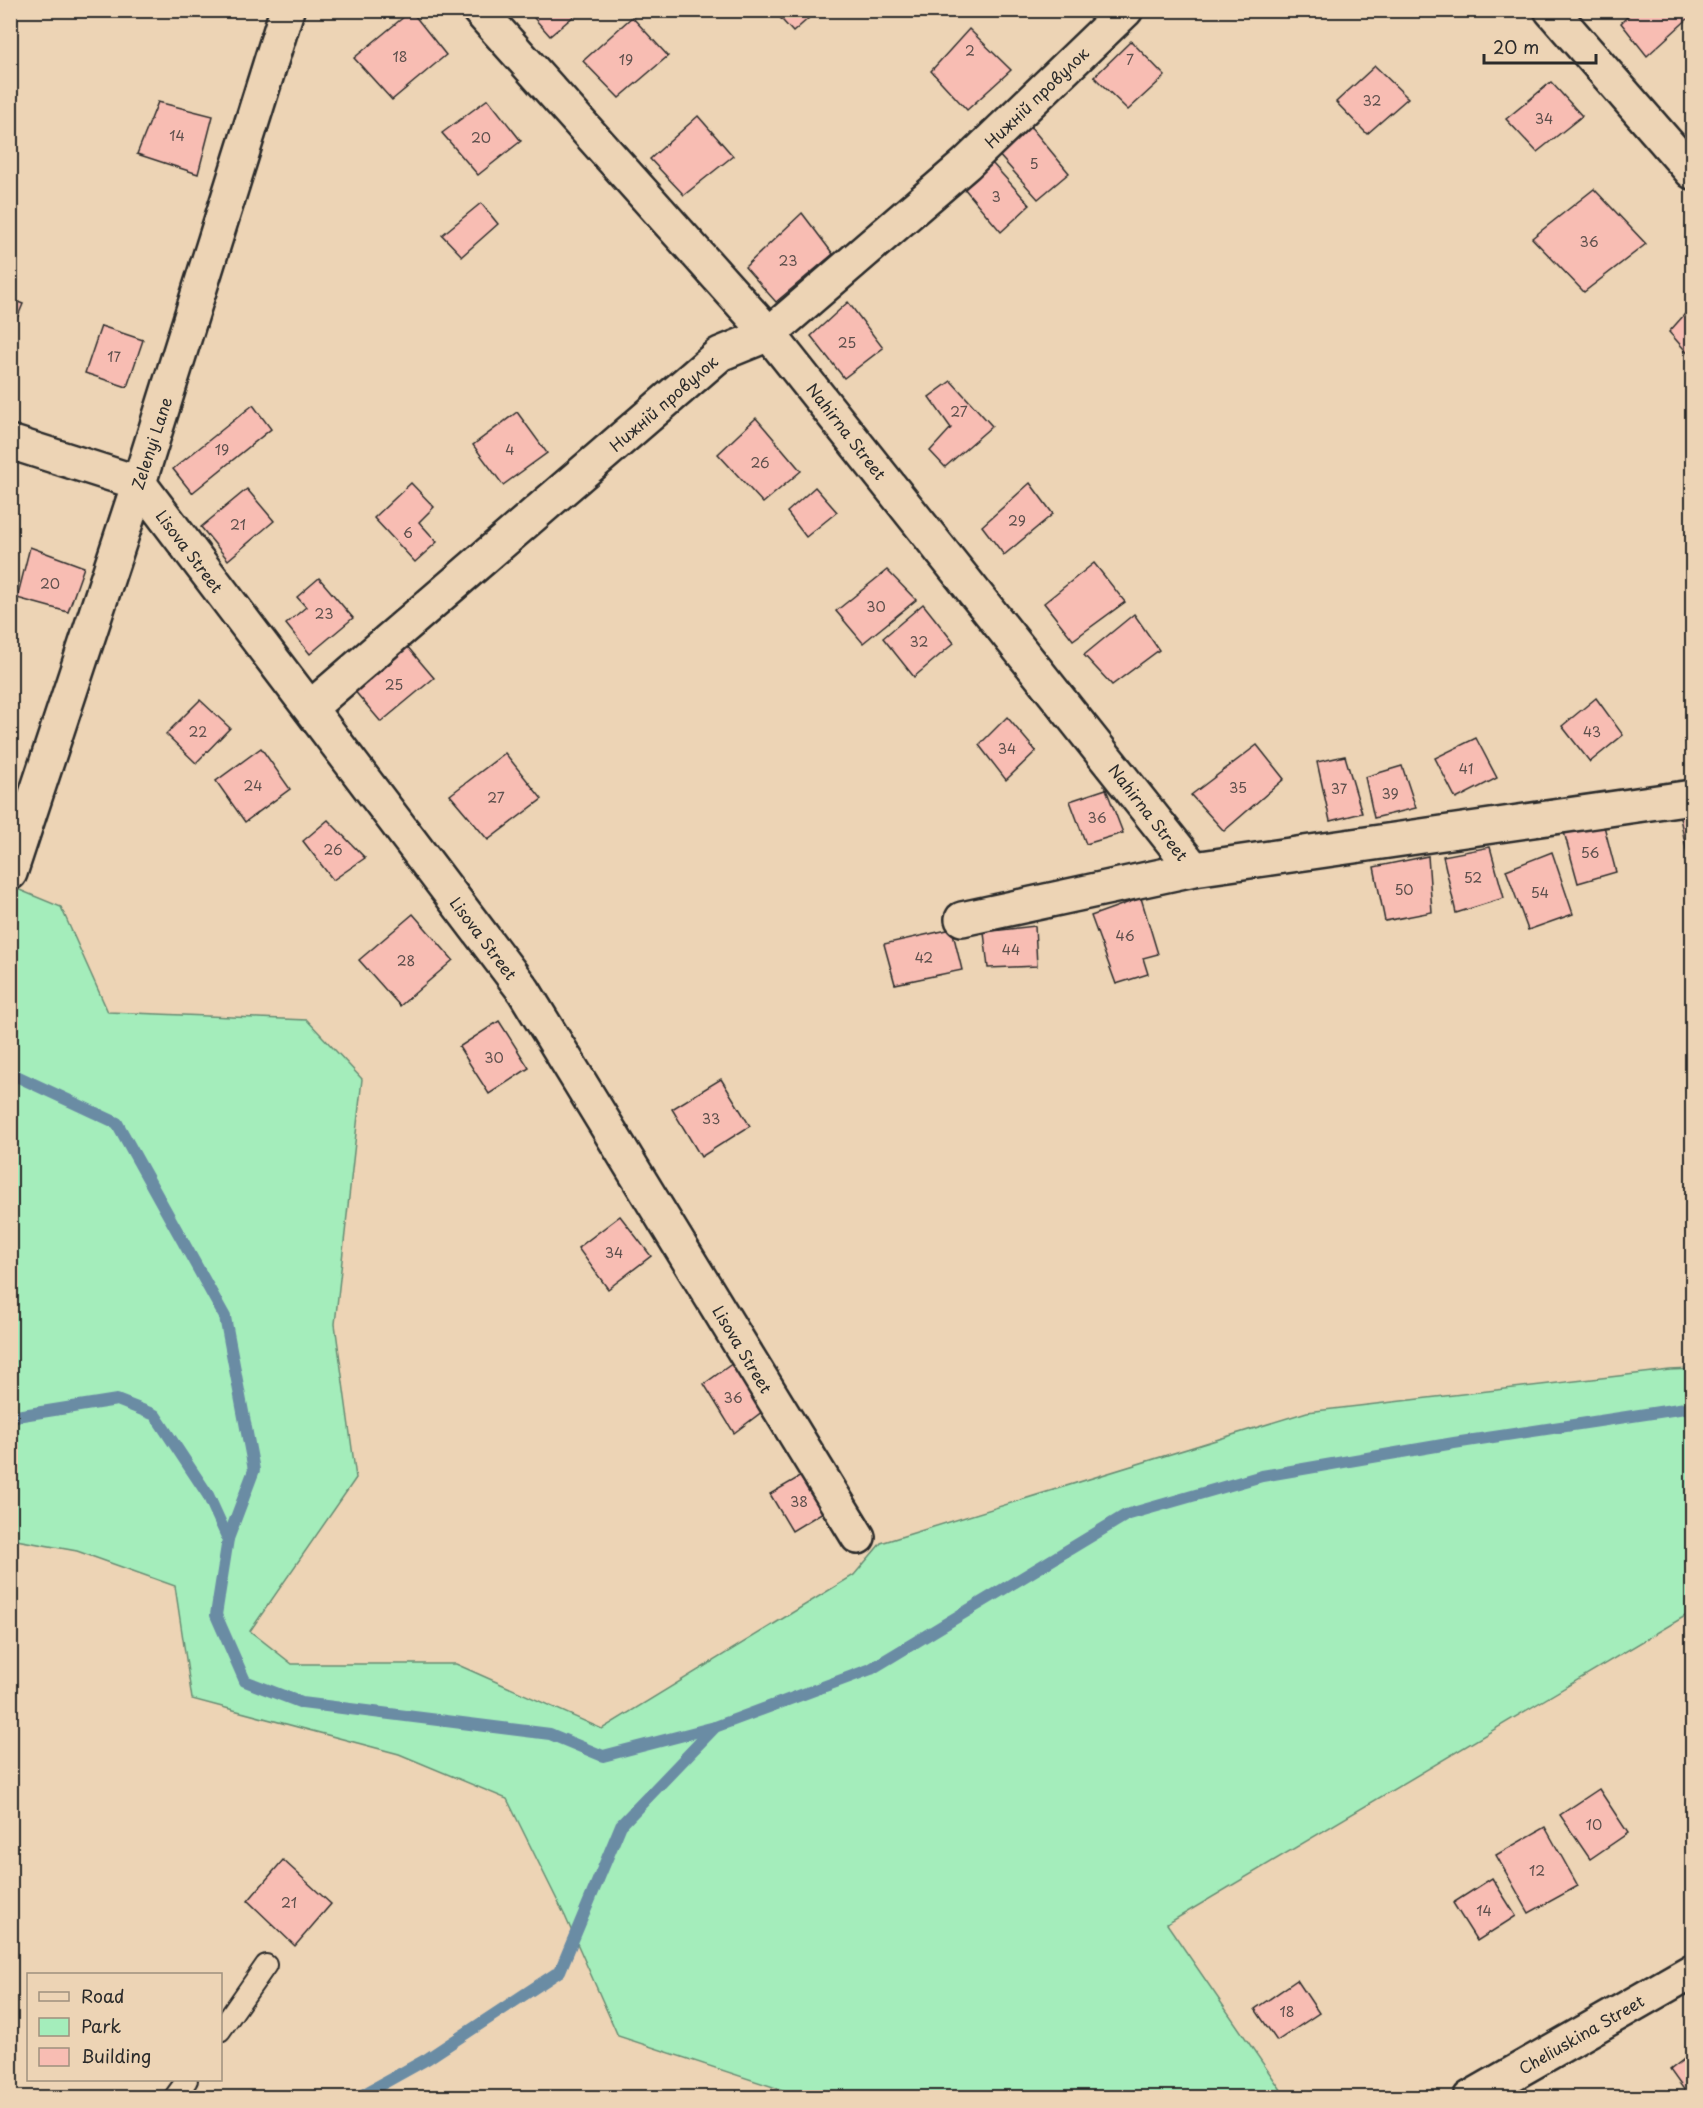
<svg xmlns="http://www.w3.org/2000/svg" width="1703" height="2108" font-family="'Playpen Sans',sans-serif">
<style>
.green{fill:#a4edbb;stroke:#688c73;stroke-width:1.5}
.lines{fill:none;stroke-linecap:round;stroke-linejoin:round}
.stream{stroke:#6b8ca4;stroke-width:12}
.building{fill:#f8bdb3;stroke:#2b2b2b;stroke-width:1.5}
.lane-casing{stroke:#2b2b2b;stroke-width:24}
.street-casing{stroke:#2b2b2b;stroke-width:38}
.lane{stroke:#edd4b5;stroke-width:20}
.street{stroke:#edd4b5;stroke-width:33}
.labels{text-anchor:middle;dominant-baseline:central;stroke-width:4.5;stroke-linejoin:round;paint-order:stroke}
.number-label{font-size:14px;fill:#5e504d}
.street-label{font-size:16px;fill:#2b2b2b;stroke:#edd4b5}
</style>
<rect width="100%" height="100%" fill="#edd4b5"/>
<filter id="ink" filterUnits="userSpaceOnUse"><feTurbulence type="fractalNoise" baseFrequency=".0167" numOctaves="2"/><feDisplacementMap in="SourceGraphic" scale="12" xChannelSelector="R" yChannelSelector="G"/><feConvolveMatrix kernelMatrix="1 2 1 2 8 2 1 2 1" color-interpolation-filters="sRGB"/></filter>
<g filter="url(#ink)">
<polygon class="green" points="10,886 61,907 108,1012 307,1020 362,1079 335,1324 356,1478 250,1631 292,1664 456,1664 602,1729 854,1575 881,1543 1307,1412 1670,1370 1692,1369 1692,1612 1167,1924 1286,2097 804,2097 618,2036 565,1916 507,1799 399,1754 192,1699 175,1586 77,1551 11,1539"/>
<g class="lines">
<g class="stream">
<polyline points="10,1073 117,1123 225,1317 254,1470 228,1539 216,1615 245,1681 302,1703 550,1734 603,1756 715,1727"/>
<polyline points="10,1417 117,1400 155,1415 208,1495 228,1539"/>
<polyline points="357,2098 427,2059 560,1971 621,1825 715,1727 871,1669 1126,1515 1262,1476 1454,1443 1692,1407"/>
</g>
</g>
<g class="building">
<polygon points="527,10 581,10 550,36"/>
<polygon points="773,10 818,10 793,32"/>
<polygon points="1634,10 1692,10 1692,15 1647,56 1621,23"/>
<polygon points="411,11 446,55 392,100 354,58"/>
<polygon points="632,17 668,56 619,98 583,61"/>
<polygon points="969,29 1011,70 967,110 931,71"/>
<polygon points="1131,41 1165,76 1128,110 1094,77"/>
<polygon points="1375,66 1408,98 1367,134 1336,102"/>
<polygon points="1551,82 1582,116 1537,152 1506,119"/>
<polygon points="488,99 521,141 478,175 442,133"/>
<polygon points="158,102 213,116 198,174 137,154"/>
<polygon points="698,116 733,156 684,195 650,159"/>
<polygon points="1030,126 1069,173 1038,199 998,154"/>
<polygon points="992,163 1030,205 1001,232 964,188"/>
<polygon points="1594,189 1646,244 1584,292 1532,238"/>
<polygon points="481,203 498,224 462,256 442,235"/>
<polygon points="802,213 833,254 776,302 745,267"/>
<polygon points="10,299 23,304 10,335"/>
<polygon points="848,302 883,348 844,378 811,336"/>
<polygon points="1692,306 1692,358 1669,332"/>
<polygon points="101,326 143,340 127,387 85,373"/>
<polygon points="951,381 992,426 945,467 930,451 951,428 929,397"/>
<polygon points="253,405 271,429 192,493 173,469"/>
<polygon points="517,412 547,453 503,485 473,445"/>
<polygon points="756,418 801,471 763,503 718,454"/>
<polygon points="411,483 434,507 419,522 437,542 415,562 374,518"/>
<polygon points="1030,483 1053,514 1004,555 982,526"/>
<polygon points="815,487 837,512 806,537 787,512"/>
<polygon points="247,489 274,521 228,560 201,527"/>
<polygon points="30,547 84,567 68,612 17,598"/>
<polygon points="1094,563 1125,602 1073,640 1044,603"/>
<polygon points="887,570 916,600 863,643 836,611"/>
<polygon points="319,578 353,618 310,654 286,624 306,607 297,597"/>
<polygon points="923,604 954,643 914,677 883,638"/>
<polygon points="1134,614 1159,650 1112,685 1084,655"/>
<polygon points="406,645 434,678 381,722 353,689"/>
<polygon points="1596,698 1623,735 1590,762 1562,726"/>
<polygon points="200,700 230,728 196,763 166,734"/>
<polygon points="1007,717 1036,751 1006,780 979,745"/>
<polygon points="1476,738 1497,778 1456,799 1435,758"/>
<polygon points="10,745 17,746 10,778"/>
<polygon points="1257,745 1284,779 1224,831 1191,795"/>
<polygon points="261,748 290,789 245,822 216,781"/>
<polygon points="505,753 542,799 488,840 450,795"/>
<polygon points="1345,756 1362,813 1330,821 1317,762"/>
<polygon points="1402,766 1416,808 1374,818 1365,777"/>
<polygon points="1106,789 1123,833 1086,844 1070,801"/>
<polygon points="1692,805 1692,863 1689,864 1678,807"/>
<polygon points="328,820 365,858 333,880 303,841"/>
<polygon points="1603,822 1616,872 1578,883 1564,832"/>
<polygon points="1490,847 1504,898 1456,913 1443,856"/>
<polygon points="1552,852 1573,914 1528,930 1506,870"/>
<polygon points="1428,856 1432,912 1385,921 1374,867"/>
<polygon points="1141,898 1158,954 1143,958 1148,974 1116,984 1091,916"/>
<polygon points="413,914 453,960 400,1006 359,960"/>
<polygon points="1035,926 1037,966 988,968 984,932"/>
<polygon points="952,929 962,970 895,984 884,944"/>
<polygon points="499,1021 529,1068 489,1094 459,1047"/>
<polygon points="721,1079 750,1126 701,1157 672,1109"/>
<polygon points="620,1216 651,1256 608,1289 578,1248"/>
<polygon points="733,1363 763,1411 734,1433 704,1384"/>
<polygon points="808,1472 828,1509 792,1531 770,1494"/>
<polygon points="1599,1789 1628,1833 1590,1859 1560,1815"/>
<polygon points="1545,1827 1578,1886 1529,1913 1496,1855"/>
<polygon points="283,1860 331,1904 295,1946 248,1901"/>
<polygon points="1492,1878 1516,1916 1477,1941 1453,1903"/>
<polygon points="1297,1980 1319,2013 1277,2041 1255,2009"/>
<polygon points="1692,2053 1692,2098 1690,2098 1670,2070"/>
</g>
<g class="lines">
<g class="lane-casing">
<g id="lane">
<polyline points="220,2031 266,1965"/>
<polyline points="174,2098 187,2080"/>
</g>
</g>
<g class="street-casing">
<g id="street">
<polyline points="479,10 769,334 1194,869 1692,797"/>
<polyline points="1551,10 1692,172"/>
<polyline points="10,442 139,483 524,991 858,1537"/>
<polyline points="310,708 720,354 769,334 966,164 1126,10"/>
<polyline points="10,873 139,483 287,10"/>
<polyline points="962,919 1194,869"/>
<polyline points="1470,2098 1692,1971"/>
</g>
</g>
<use href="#lane" class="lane"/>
<use href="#street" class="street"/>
</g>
</g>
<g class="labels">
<g class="number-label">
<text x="970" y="50">2</text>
<text x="400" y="56">18</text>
<text x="626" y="59">19</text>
<text x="1130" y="59">7</text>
<text x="1372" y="100">32</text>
<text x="1544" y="118">34</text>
<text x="177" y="135">14</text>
<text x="481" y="137">20</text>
<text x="1034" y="163">5</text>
<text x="996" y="196">3</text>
<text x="1589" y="241">36</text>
<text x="788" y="260">23</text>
<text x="847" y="342">25</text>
<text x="114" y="356">17</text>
<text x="959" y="411">27</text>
<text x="222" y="449">19</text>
<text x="510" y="449">4</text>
<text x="760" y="462">26</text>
<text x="1017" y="520">29</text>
<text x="238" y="524">21</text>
<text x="408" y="532">6</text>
<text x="50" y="583">20</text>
<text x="876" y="606">30</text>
<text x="324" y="613">23</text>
<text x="919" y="641">32</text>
<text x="394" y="684">25</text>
<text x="198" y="731">22</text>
<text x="1592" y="731">43</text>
<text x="1007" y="748">34</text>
<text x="1466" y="768">41</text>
<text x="253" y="785">24</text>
<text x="1238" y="787">35</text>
<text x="1339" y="788">37</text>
<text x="1390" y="793">39</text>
<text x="496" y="797">27</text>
<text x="1097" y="817">36</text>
<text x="333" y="849">26</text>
<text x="1590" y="852">56</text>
<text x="1473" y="877">52</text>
<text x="1404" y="889">50</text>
<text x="1540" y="892">54</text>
<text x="1125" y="935">46</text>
<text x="1011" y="949">44</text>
<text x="924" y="957">42</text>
<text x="406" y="960">28</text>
<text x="494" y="1057">30</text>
<text x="711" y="1118">33</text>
<text x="614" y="1252">34</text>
<text x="733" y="1397">36</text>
<text x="799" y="1501">38</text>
<text x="1594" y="1824">10</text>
<text x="1537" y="1870">12</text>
<text x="289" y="1902">21</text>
<text x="1484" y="1910">14</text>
<text x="1287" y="2011">18</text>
</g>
<g class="street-label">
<text transform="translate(1036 97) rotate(-44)">Нижній провулок</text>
<text transform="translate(663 403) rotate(-41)">Нижній провулок</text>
<text transform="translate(847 431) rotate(52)">Nahirna Street</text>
<text transform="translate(151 443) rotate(-72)">Zelenyi Lane</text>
<text transform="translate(190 551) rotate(53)">Lisova Street</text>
<text transform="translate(1149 812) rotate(52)">Nahirna Street</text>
<text transform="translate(484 938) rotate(53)">Lisova Street</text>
<text transform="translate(743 1349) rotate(59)">Lisova Street</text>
<text transform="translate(1581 2034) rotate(-30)">Cheliuskina Street</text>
</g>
</g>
<rect width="1703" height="2108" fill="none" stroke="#edd4b5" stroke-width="36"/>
<rect x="18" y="18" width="1667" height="2072" fill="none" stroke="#2b2b2b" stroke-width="2" filter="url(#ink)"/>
<rect x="27" y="1973" width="195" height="108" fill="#edd4b5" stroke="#9f907e" stroke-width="1.5"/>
<rect x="39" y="1992" width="30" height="9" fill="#edd4b5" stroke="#9f907e" stroke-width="1.5"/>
<text x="81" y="2003" font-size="18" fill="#2b2b2b">Road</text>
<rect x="39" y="2018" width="30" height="18" fill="#a4edbb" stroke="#9f907e" stroke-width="1.5"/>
<text x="81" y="2033" font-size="18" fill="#2b2b2b">Park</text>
<rect x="39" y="2048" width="30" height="18" fill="#f8bdb3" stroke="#9f907e" stroke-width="1.5"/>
<text x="81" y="2063" font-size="18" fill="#2b2b2b">Building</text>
<path d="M1484 54v9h112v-9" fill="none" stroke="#2b2b2b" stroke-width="3"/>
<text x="1493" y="54" font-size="18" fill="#2b2b2b" stroke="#edd4b5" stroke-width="4.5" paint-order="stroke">20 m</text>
</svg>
